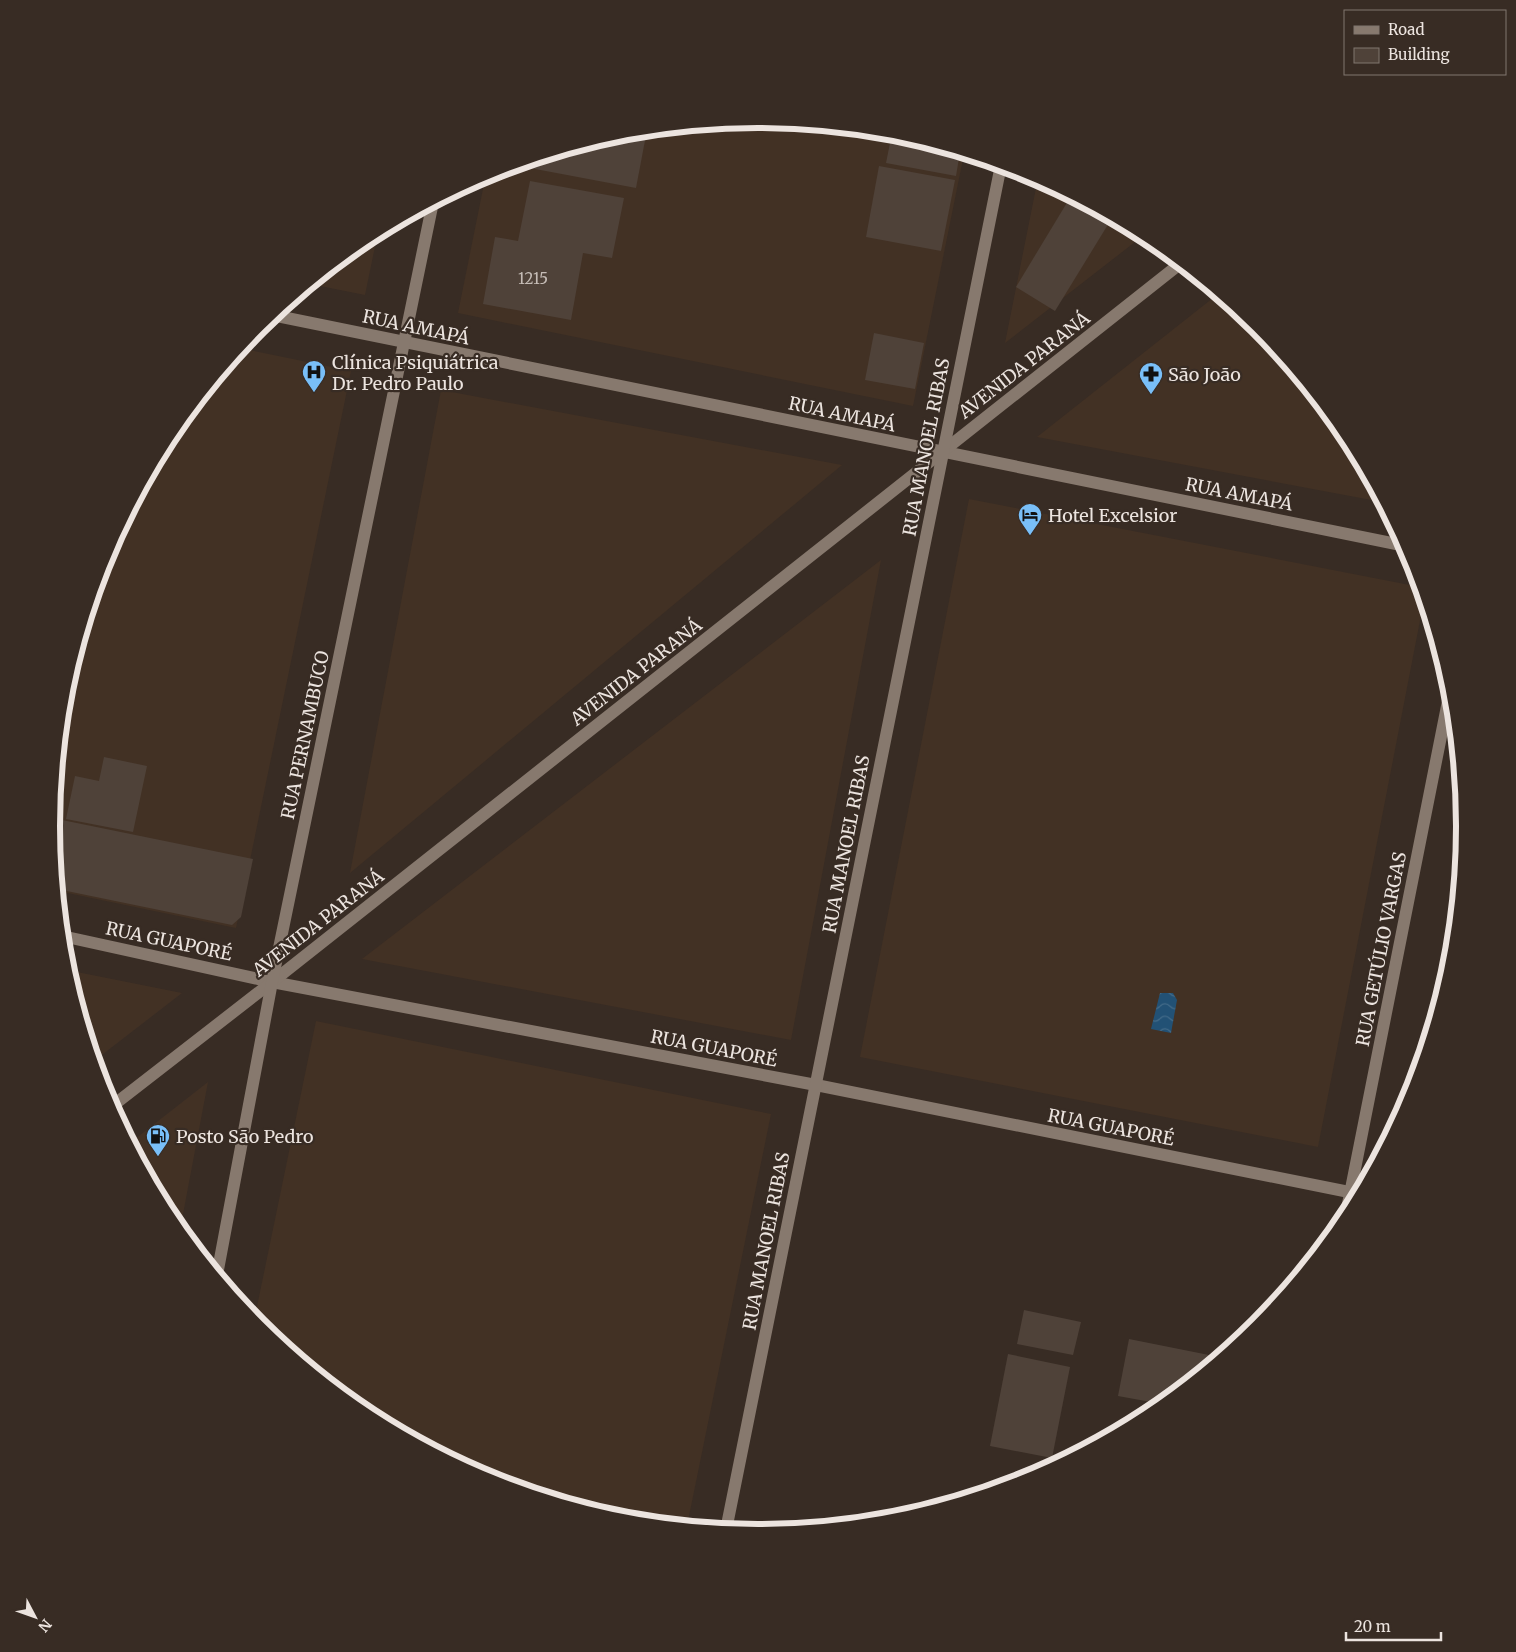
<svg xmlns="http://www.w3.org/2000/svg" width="1516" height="1652" font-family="Merriweather,serif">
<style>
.built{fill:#423124}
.water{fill:url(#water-waves)}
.building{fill:#4f4239}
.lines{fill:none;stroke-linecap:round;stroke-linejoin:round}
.street{stroke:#87796e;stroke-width:12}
.secondary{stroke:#87796e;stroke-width:12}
.labels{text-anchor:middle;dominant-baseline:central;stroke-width:4.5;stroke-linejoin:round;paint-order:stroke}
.number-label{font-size:15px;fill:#c5bcb6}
.street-label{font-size:18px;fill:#ece4df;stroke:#382c24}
.poi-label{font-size:18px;fill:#ece4df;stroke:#382c24;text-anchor:start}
.rim{fill:none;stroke:#ece4df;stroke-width:6}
</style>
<defs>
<pattern id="water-waves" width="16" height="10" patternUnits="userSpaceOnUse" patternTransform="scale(1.25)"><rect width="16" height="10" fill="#225175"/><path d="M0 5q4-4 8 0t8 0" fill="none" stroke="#426a88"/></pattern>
</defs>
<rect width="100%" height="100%" fill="#382c24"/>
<g class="built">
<polygon points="758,119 896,133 964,154 913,406 458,313 486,174 620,133"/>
<polygon points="1038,178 1144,235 1005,343"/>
<polygon points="378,232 365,295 310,284 366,238"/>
<polygon points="1218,294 1258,326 1346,434 1382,502 1037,437"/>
<polygon points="240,348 351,371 236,928 58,891 51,826 65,688 105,555 171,433"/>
<polygon points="441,390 842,465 350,873"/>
<polygon points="969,499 1420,587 1424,600 1318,1147 860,1057"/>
<polygon points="881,560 791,1040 362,959"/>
<polygon points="67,970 182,993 94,1061"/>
<polygon points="316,1021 771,1114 687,1526 620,1519 487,1479 365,1413 254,1321"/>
<polygon points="208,1082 180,1230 170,1218 130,1143"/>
</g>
<polygon class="water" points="1160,993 1173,993 1177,1000 1171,1033 1151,1029"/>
<g class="building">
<polygon points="647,130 636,188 514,165 620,133"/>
<polygon points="892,133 960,152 956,176 886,163"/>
<polygon points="879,166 955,180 941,251 866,237"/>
<polygon points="530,181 624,198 612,258 583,253 571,320 483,304 495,237 518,241"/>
<polygon points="1071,196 1112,218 1055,311 1016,287"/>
<polygon points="874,333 924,343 915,389 865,380"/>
<polygon points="60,742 63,743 59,761 58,760"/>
<polygon points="104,757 147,766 133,832 66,819 75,776 99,781"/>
<polygon points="62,820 253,859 241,917 232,925 57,889 54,857"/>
<polygon points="1024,1310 1081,1322 1073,1355 1017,1344"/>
<polygon points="1129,1339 1219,1357 1162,1404 1118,1396"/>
<polygon points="1008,1354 1070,1367 1052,1458 990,1446"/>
</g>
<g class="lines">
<g class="street">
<polyline points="272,315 1406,546"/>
<polyline points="1345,1219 1451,686"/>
</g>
<g class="secondary">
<polyline points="62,936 272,982 816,1085 1359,1194"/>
<polyline points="111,1107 272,982 1181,263"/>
<polyline points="217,1275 272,982 433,202"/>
<polyline points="726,1530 1001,165"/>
</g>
</g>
<defs>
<g id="hospital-pin" transform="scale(1.25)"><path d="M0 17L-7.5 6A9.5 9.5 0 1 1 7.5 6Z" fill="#79bff8" stroke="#382c24"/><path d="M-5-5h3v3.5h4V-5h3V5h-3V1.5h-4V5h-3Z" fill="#111"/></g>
<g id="pharmacy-pin" transform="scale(1.25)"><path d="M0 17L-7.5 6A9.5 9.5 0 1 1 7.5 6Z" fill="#79bff8" stroke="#382c24"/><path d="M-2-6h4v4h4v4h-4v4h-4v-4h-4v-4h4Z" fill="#111"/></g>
<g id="hotel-pin" transform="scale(1.25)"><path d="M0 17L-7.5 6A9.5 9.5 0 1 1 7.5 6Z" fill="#79bff8" stroke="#382c24"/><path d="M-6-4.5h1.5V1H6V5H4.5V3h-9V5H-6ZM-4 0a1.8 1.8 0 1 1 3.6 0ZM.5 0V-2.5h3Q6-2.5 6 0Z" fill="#111"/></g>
<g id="fuel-pin" transform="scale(1.25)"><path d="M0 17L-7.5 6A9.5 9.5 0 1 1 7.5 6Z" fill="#79bff8" stroke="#382c24"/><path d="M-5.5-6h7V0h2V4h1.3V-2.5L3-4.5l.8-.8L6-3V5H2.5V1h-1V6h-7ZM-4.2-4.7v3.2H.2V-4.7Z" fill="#111"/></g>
</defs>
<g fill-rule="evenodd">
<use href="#hospital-pin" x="314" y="372"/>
<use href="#pharmacy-pin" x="1151" y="374"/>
<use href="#hotel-pin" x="1030" y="515"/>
<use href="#fuel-pin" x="158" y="1136"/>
</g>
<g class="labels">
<g class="number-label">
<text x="533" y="278">1215</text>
</g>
<g class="street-label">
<text transform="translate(416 327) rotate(12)">RUA AMAPÁ</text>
<text transform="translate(1024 365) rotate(-38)">AVENIDA PARANÁ</text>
<text transform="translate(842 414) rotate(12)">RUA AMAPÁ</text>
<text transform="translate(926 447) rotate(-79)">RUA MANOEL RIBAS</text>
<text transform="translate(1239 494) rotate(11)">RUA AMAPÁ</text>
<text transform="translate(636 672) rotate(-38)">AVENIDA PARANÁ</text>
<text transform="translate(305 735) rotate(-78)">RUA PERNAMBUCO</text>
<text transform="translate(846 844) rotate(-79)">RUA MANOEL RIBAS</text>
<text transform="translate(318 923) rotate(-38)">AVENIDA PARANÁ</text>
<text transform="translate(169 941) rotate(12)">RUA GUAPORÉ</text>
<text transform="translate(1381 949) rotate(-79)">RUA GETÚLIO VARGAS</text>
<text transform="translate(714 1048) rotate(11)">RUA GUAPORÉ</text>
<text transform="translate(1111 1127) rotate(11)">RUA GUAPORÉ</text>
<text transform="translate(766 1241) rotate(-79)">RUA MANOEL RIBAS</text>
</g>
<g class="poi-label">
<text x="332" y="362">Clínica Psiquiátrica<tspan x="332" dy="21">Dr. Pedro Paulo</tspan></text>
<text x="1168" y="374">São João</text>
<text x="1048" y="515">Hotel Excelsior</text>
<text x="176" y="1136">Posto São Pedro</text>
</g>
</g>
<path d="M0 0H1516V1652H0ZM60 826a698 698 0 1 1 1396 0a698 698 0 1 1-1396 0Z" fill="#382c24" fill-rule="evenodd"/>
<path class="rim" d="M60 826a698 698 0 1 1 1396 0a698 698 0 1 1-1396 0Z"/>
<rect x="1344" y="10" width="162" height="65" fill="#382c24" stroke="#80766f"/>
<rect x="1354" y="26" width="25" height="8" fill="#87796e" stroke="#80766f"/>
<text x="1388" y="35" font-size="15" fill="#ece4df">Road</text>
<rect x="1354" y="48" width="25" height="15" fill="#4f4239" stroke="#80766f"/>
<text x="1388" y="60" font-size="15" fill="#ece4df">Building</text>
<g transform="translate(35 1617) rotate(131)" stroke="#382c24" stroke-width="4" paint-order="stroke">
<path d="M0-4L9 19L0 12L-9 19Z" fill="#ece4df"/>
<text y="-8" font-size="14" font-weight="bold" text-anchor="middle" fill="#ece4df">N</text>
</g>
<path d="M1346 1632v8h95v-8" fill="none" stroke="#ece4df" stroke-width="2.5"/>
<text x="1354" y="1632" font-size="15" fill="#ece4df" stroke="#382c24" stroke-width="4" paint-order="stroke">20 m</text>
</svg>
